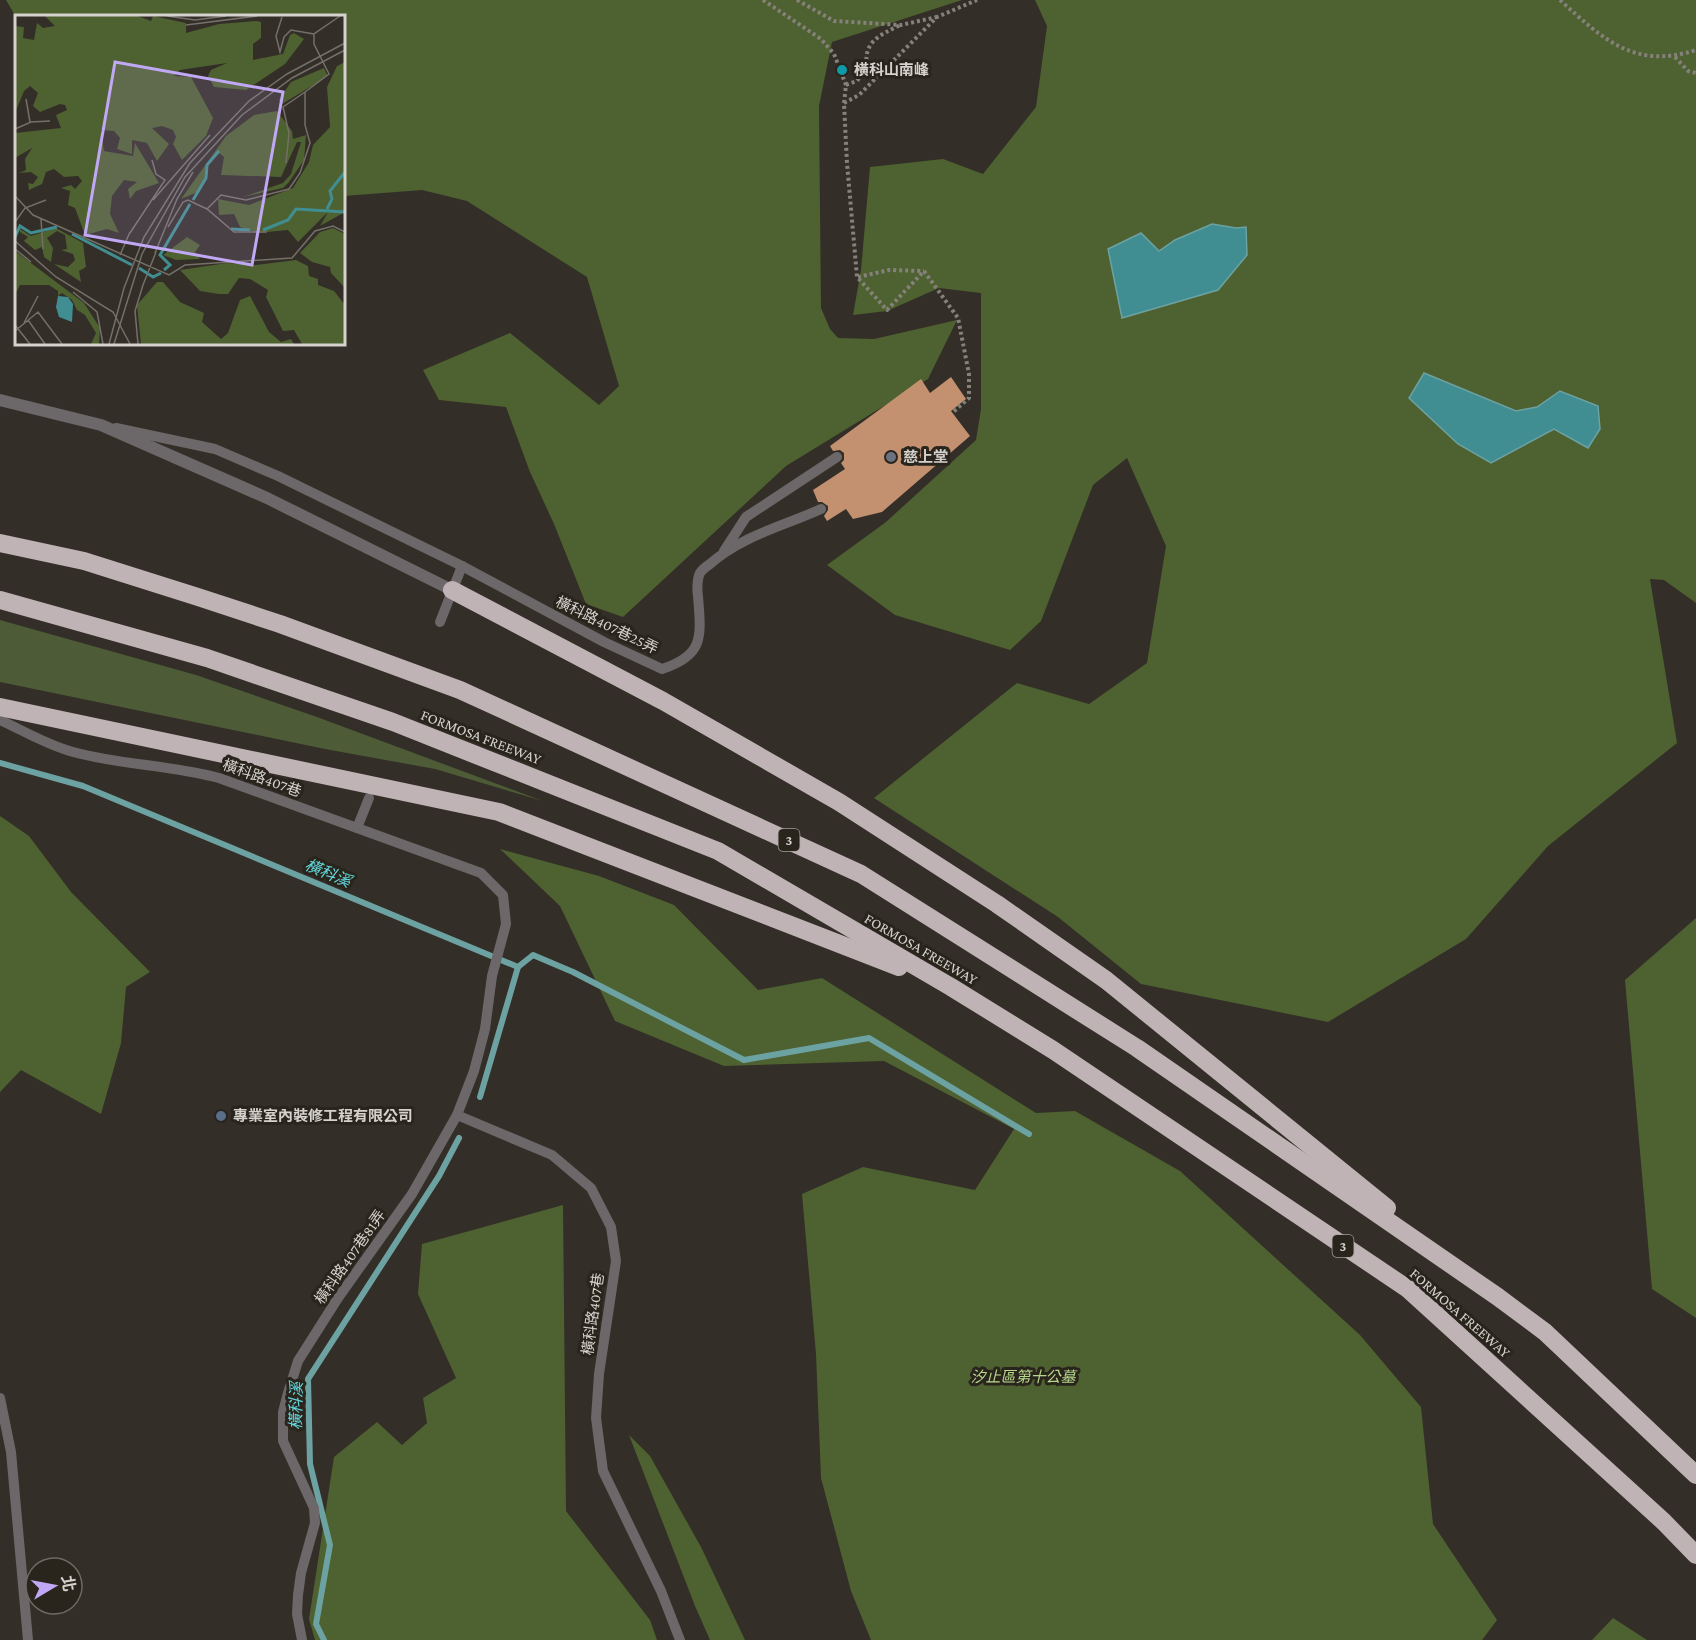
<svg xmlns="http://www.w3.org/2000/svg" width="1696" height="1640" font-family="'Crimson Pro','Noto Sans TC',serif">
<style>
.green{fill:#4d5b37}
.forest{fill:#4e6130;fill-rule:evenodd}
.water{fill:#408e91;stroke:#6da2a3;stroke-width:1.5}
.lines{fill:none;stroke-linecap:round;stroke-linejoin:round}
.stream{stroke:#6da2a3;stroke-width:6}
.building{fill:#c39170}
.path{stroke:#85817b;stroke-width:4;stroke-dasharray:3 3;stroke-linecap:butt}
.service{stroke:#6c6768;stroke-width:10}
.minor{stroke:#6c6768;stroke-width:12}
.motorway{stroke:#c0b3b6;stroke-width:18}
.culture-dot{fill:#0f9aa8;stroke:#29251d;stroke-width:2}
.worship-dot{fill:#6b7280;stroke:#29251d;stroke-width:2}
.service-dot{fill:#5c6f8a;stroke:#29251d;stroke-width:2}
.labels{text-anchor:middle;dominant-baseline:central;stroke-width:6;stroke-linejoin:round;paint-order:stroke}
.shield{fill:#29251d;stroke:#a19e98;stroke-width:1.5}
.shield-label{font-size:14px;font-weight:bold;fill:#d5d2cd}
.poi-label{font-size:15px;font-weight:bold;fill:#d5d2cd;stroke:#29251d;text-anchor:start}
.street-label{font-size:15px;fill:#d5d2cd;stroke:#29251d}
.park-label{font-size:15px;font-style:italic;fill:#b8d78b;stroke:#29251d}
.water-label{font-size:16px;font-style:italic;fill:#63d9de;stroke:#29251d}
.inset-river{fill:none;stroke:#408e91;stroke-width:3}
.inset-road{fill:none;stroke:#747069;stroke-width:1.5}
.view{fill:#c0a8f4;fill-opacity:0.15;stroke:#c0a8f4;stroke-width:3}
.inset-edge{fill:none;stroke:#d5d2cd;stroke-width:3}
</style>
<rect width="100%" height="100%" fill="#332e27"/>
<polygon class="green" points="0,620 196,675 317,717 543,801 435,769 325,749 0,682"/>
<g class="forest">
<polygon points="6,0 962,0 832,42 819,106 821,308 830,329 838,338 874,339 957,320 928,379 786,466 623,617 586,604 554,524 530,472 506,407 439,400 423,370 510,333 599,405 619,386 587,277 467,201 422,190 344,196 344,16 16,17"/>
<path d="M1035 0H1696V603L1664 580 1650 579 1677 743 1548 846 1466 939 1328 1022 1141 984 1058 917 874 798 1017 683 1089 704 1147 663 1166 546 1127 458 1093 485 1041 621 1010 650 895 615 827 565 886 522 976 440 981 409V293L939 288 887 311 853 315 861 270 870 167 943 159 983 174 1036 107 1047 26ZM1212 224 1236 228 1246 227 1122 318 1141 233 1159 251ZM1424 374 1516 411 1537 407 1560 391 1554 429 1491 463Z"/>
<polygon points="0,816 29,836 71,892 150,972 126,987 121,1043 101,1114 21,1070 0,1092"/>
<polygon points="500,849 599,876 674,905 758,990 822,978 1036,1113 1075,1111 1180,1171 1360,1335 1421,1407 1433,1524 1497,1620 1482,1640 871,1640 851,1591 821,1478 816,1354 802,1194 863,1167 975,1190 1014,1129 884,1061 724,1066 615,1021 560,906"/>
<polygon points="1696,918 1696,1318 1652,1289 1625,980"/>
<polygon points="563,1205 566,1511 650,1620 657,1640 315,1640 309,1619 334,1457 377,1422 402,1445 427,1423 423,1398 456,1378 418,1294 422,1244"/>
<polygon points="629,1435 650,1456 701,1547 745,1640 710,1640 695,1606"/>
<polygon points="1613,1618 1647,1640 1592,1640"/>
</g>
<g class="water">
<polygon points="1212,224 1236,228 1246,227 1247,255 1218,290 1122,318 1108,249 1141,233 1159,251 1175,240"/>
<polygon points="1424,373 1516,411 1537,407 1560,391 1598,406 1600,429 1588,448 1554,429 1491,463 1458,444 1409,398"/>
</g>
<g class="lines">
<g class="stream">
<polyline points="0,763 83,786 518,967 480,1097"/>
<polyline points="518,967 533,955 573,972 744,1060 869,1038 1029,1134"/>
<polyline points="324,1640 316,1624 330,1545 310,1464 308,1379 439,1176 459,1138"/>
</g>
</g>
<polygon class="building" points="951,377 966,399 951,411 970,436 882,512 853,519 846,509 827,521 824,516 828,510 828,506 822,502 818,502 813,490 845,469 841,463 844,460 844,453 840,450 833,451 830,446 921,379 930,393"/>
<g class="lines">
<g class="path">
<polyline points="763,0 821,39 834,54 846,85 844,103 847,163 857,277 887,310 924,271 958,318 969,374 969,398 952,413"/>
<polyline points="797,0 834,21 901,25 937,17"/>
<path d="M1560 0C1603 39 1634 70 1696 50"/>
<polyline points="1675,57 1688,71 1696,73"/>
<path d="M846 85 857 81 867 68C863 41 879 36 900 25"/>
<polyline points="844,103 859,95 937,17 977,0"/>
<polyline points="858,277 889,270 924,271"/>
</g>
<g class="service">
<path d="M116 428 215 449 278 476 462 566 604 642 662 669C705 655 701 636 698 596 697 590 697 579 700 573 702 570 707 566 710 564 741 536 784 526 821 509"/>
<polyline points="724,551 746,517 837,457"/>
<polyline points="440,622 462,566"/>
<path d="M0 720C24 731 47 745 73 752 121 765 171 765 219 778L481 873 503 895 506 924 492 976 485 1029 474 1071 457 1115 412 1194 338 1298 298 1361 288 1393 283 1412V1441L314 1508 315 1523 301 1573 298 1595 297 1614 302 1640"/>
<polyline points="357,828 369,798"/>
<polyline points="457,1115 552,1155 591,1188 611,1227 616,1261 599,1374 596,1418 603,1471 661,1591 680,1640"/>
<polyline points="0,1398 11,1452 28,1640"/>
</g>
<polyline class="minor" points="0,400 101,425 267,498 452,590"/>
<g class="motorway">
<polyline points="0,543 84,561 198,597 280,624 460,690 861,874 1137,1048 1498,1297 1545,1332 1696,1475"/>
<polyline points="452,590 663,701 839,802 997,904 1106,980 1387,1208"/>
<polyline points="0,600 207,658 393,722 718,851 951,987 1053,1050 1408,1289 1664,1522 1696,1555"/>
<polyline points="0,707 499,812 899,967"/>
</g>
</g>
<circle class="culture-dot" cx="842" cy="70" r="6"/>
<circle class="worship-dot" cx="891" cy="457" r="6"/>
<circle class="service-dot" cx="221" cy="1116" r="6"/>
<g class="labels">
<g class="shield">
<rect x="778.5" y="829" width="21" height="22" rx="4.5"/>
<rect x="1332.5" y="1235" width="21" height="22" rx="4.5"/>
</g>
<g class="shield-label">
<text x="789" y="840">3</text>
<text x="1343" y="1246">3</text>
</g>
<g class="poi-label">
<text x="854" y="70">橫科山南峰</text>
<text x="903" y="457">慈上堂</text>
<text x="233" y="1116">專業室內裝修工程有限公司</text>
</g>
<g class="street-label">
<text transform="translate(607 625) rotate(26)">橫科路407巷25弄</text>
<text transform="translate(481 737) rotate(21)">FORMOSA FREEWAY</text>
<text transform="translate(262 778) rotate(20)">橫科路407巷</text>
<text transform="translate(921 949) rotate(30)">FORMOSA FREEWAY</text>
<text transform="translate(350 1257) rotate(-55)">橫科路407巷81弄</text>
<text transform="translate(1460 1313) rotate(41)">FORMOSA FREEWAY</text>
<text transform="translate(593 1314) rotate(-82)">橫科路407巷</text>
</g>
<g class="park-label">
<text x="1023" y="1377">汐止區第十公墓</text>
</g>
<g class="water-label">
<text transform="translate(328 873) rotate(23)">橫科溪</text>
<text transform="translate(296 1406) rotate(-89)">橫科溪</text>
</g>
</g>
<g transform="translate(15 15)">
<rect width="330" height="330" fill="#332e27"/>
<path d="M30 1H123L136 6 138 1 171 8V18L204 9 242 6 246 7V23L238 29V45L268 39 275 20 279 18 289 24 270 49 231 75 199 72 193 61 196 55 212 48 165 55 159 61 176 62 198 103 191 121 167 145 158 129 161 122 158 115 147 111 137 113 154 129 142 146 132 128 117 125V139L102 134 105 123 99 116 86 115 89 136 118 141 120 128 144 168 121 176 115 184 113 174 122 167 109 165 97 181 95 199 104 218 92 214 70 220 60 193 53 190 55 176 46 173 56 170 60 174 67 166 63 161 49 162 39 154 31 157 27 169 14 175 13 168 18 169 23 162 16 157 4 158 11 155 10 144 17 133 0 143V118L46 113 41 100 52 95 50 90 45 89 25 97 18 91 23 78 15 71 9 76 0 98V11L9 12 8 23 19 25 22 8 28 13 40 11ZM330 47V197L305 211 313 197 283 227 273 215 241 218 225 212 219 199 204 200 203 184 234 190 278 173 294 147 298 130 315 112 312 72 322 51ZM309 53 312 60 305 66 267 89 264 85 276 67ZM262 96 277 116 278 124 291 120 289 145 274 167 268 173 228 182 268 168 276 159 286 127H282L266 162 206 160 209 142 203 137 194 149 185 176 166 184 211 121 239 100ZM41 213 68 228 71 252 64 256 66 267 39 249 53 252 60 245 58 239 46 235 52 234 50 220 42 216 32 223 38 233 36 247 29 242 27 232 20 235 9 226 13 222 5 217V214L16 221ZM318 213 330 219V273L316 258 315 252 297 247 285 238 305 217ZM172 222 185 230 180 237 185 244 161 245 148 240ZM0 236 69 288 85 313 84 329H76L81 318 70 300 62 295 57 285 47 278 43 281V276L34 270H5L0 280ZM281 245 293 251 294 261 303 264V270L319 276 330 290V329H287L279 315 268 316 251 282 253 275 235 264 224 263 213 279H204L185 276 165 255 212 248 241 250ZM142 267H148L165 287 189 298 187 307 206 324 213 318 225 285 235 281 254 317 266 327 276 324 279 329H126L122 290Z" fill="#4e6130"/>
<path d="M43 281 53 282 58 289 57 307 44 302 41 292Z" fill="#408e91"/>
<path class="inset-river" d="M178 185 191 163 192 150 204 136M312 194 317 184 315 176 330 157M216 214 235 215M248 215 273 205 281 194 330 197M57 219 117 250M0 222 5 211 16 218 42 212M124 253 138 262 146 258M149 255 155 250 145 240 175 189"/>
<path class="inset-road" d="M152 1 180 5 211 1M267 2 261 21 265 37 269 22 276 15 299 19M171 10 242 1M11 84 15 107M0 114 16 107 35 106M271 148 274 118 268 92 290 77M0 181 18 200 154 260 170 250 277 243 300 216 318 211 330 217M138 185 195 120M192 194 206 180 231 185 274 174 285 158 295 128 290 110V77L314 59 299 29V19L325 1M26 204 28 234M0 207 10 193 31 185M153 212 168 187 173 185 192 194 219 217H252M115 218 150 165 141 159 137 145M0 226 41 262 98 297 115 329M0 234 16 247M140 238 162 184 178 157M105 240 115 217M128 270 141 237M58 277 82 297 88 329M13 305 30 329M9 308 23 281M0 310 15 329M0 316 23 297 47 329M94 329 109 273 129 222 175 148 234 86 272 59 330 28M99 329 127 239 170 162 227 100 277 63 330 35M123 329 120 296 128 270"/>
<path class="view" d="M100 47 268 77 237 250 70 220Z"/>
<rect width="330" height="330" class="inset-edge"/>
</g>
<g transform="translate(54 1586) rotate(80)"><circle r="28" fill="#29251d" stroke="#6e6a63" stroke-width="1.5"/>
<path d="M0-4.5L10 22L0 15L-10 22Z" fill="#c0a8f4"/>
<text y="-9" font-size="16" font-weight="bold" text-anchor="middle" fill="#d5d2cd">北</text>
</g>
</svg>
